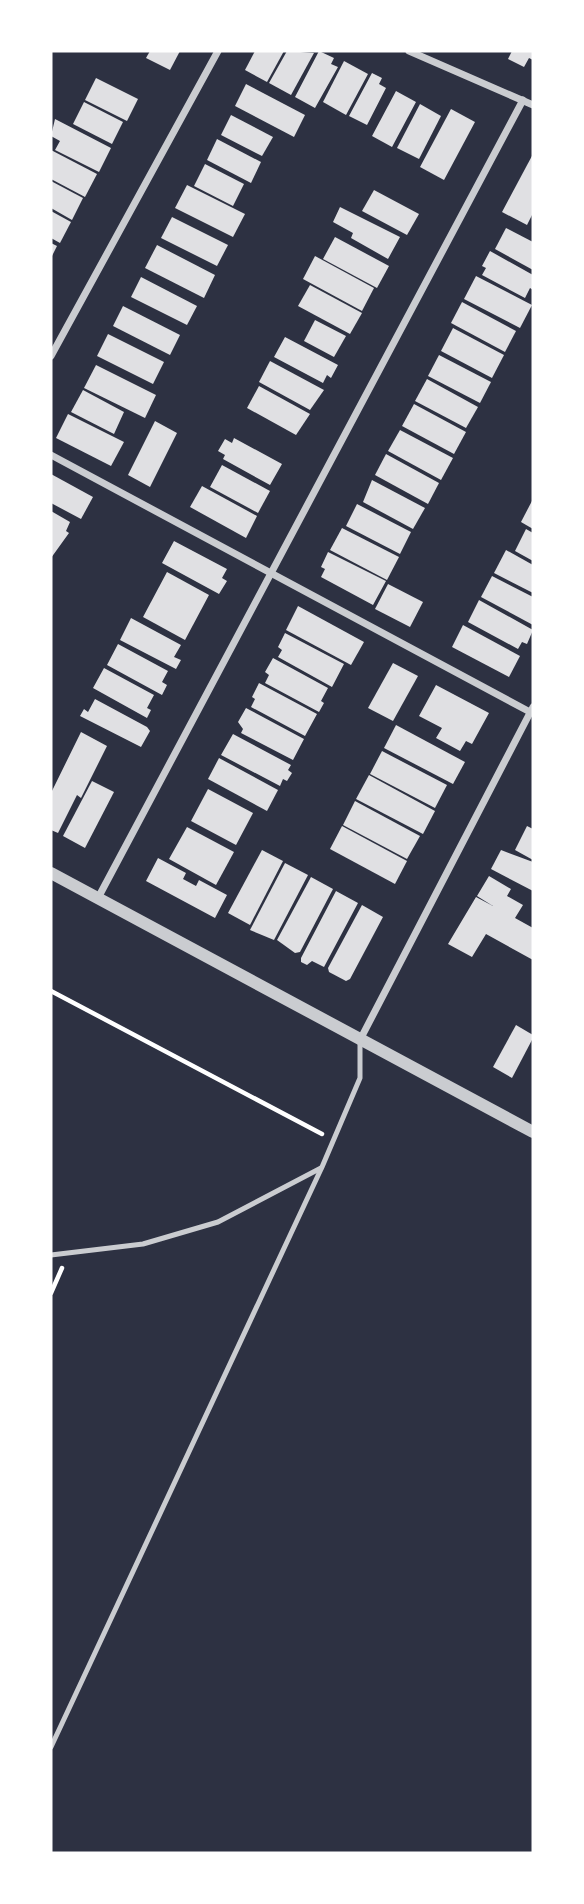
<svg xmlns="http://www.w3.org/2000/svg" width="584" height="1904" font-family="'Alegreya Sans',sans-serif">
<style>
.building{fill:#e0e0e3}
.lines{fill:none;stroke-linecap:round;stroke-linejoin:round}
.path{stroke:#fff;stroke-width:4.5}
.service{stroke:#caccd0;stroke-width:5}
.minor{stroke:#caccd0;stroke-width:7}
.tertiary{stroke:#caccd0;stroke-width:12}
</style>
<rect width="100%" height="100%" fill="#2d3142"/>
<g class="building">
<polygon points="150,51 180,51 170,70 146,58"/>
<polygon points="255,51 284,51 267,82 245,70"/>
<polygon points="287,51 314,53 291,95 269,83"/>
<polygon points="319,51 334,58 331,64 338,67 315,108 295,97"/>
<polygon points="512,51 533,51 533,60 529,58 524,67 508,59"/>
<polygon points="344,61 368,74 346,115 323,102"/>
<polygon points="372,73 382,78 379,84 386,88 367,125 349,116"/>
<polygon points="96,78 138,99 127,121 85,100"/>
<polygon points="246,84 305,115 294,137 235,106"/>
<polygon points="396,91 416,102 392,147 372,136"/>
<polygon points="84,102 123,122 112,144 73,124"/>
<polygon points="420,104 441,116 419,159 397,148"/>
<polygon points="451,109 475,122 444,180 420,167"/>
<polygon points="231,115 273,137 262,156 221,135"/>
<polygon points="55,119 111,148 99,172 55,150 60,141 51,136"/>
<polygon points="217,139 261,162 251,183 207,160"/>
<polygon points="51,150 97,174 85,197 51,179"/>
<polygon points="533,154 533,213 527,225 502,212"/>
<polygon points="205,164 244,184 233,206 194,186"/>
<polygon points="51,181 83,198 72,220 51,208"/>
<polygon points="187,185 245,214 233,237 175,208"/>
<polygon points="374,190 419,214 407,235 362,211"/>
<polygon points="340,207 400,237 388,259 351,238 353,233 333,222"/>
<polygon points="51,211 71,222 60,243 51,238"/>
<polygon points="172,217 228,245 217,266 161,238"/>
<polygon points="506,228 533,242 533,270 495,249"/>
<polygon points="335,237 389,266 377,288 323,259"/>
<polygon points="51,243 57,246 51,258"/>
<polygon points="157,245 215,275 204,298 145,268"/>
<polygon points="490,251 533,275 533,290 530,288 525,298 482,275 486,268 482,266"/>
<polygon points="315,256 374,288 362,311 303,279"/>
<polygon points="476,276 532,305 520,328 464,299"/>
<polygon points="141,277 197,306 187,325 131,297"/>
<polygon points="310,285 362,313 350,334 298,306"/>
<polygon points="462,302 516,331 505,352 451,323"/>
<polygon points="123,306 180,335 170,355 113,326"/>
<polygon points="315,320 346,336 334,357 304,341"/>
<polygon points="453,328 504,355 492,378 441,351"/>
<polygon points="108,334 164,362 153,384 97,356"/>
<polygon points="285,337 338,365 331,378 327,375 323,383 274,357"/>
<polygon points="439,355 491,382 480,403 428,376"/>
<polygon points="270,361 324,390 310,410 259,382"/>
<polygon points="96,365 156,395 145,418 84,388"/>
<polygon points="427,379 478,407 466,428 415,401"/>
<polygon points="259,386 310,414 296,435 247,408"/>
<polygon points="83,390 124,412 114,434 71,412"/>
<polygon points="414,404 466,432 454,454 402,426"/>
<polygon points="68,414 124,442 111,466 56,438"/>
<polygon points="155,421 177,433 150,487 128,475"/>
<polygon points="400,430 453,458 441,480 388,451"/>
<polygon points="234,438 282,464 270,485 223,459 225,455 218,451 225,439 232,443"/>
<polygon points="386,454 439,483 428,504 375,475"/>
<polygon points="222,465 270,491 258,513 210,487"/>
<polygon points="51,474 93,497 81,519 51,503"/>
<polygon points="372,480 425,508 413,529 363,502"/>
<polygon points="202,486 257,516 246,538 190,507"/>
<polygon points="533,499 533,529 521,522"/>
<polygon points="357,504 411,532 400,554 346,526"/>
<polygon points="51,511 70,522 66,531 69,533 51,558"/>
<polygon points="342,528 399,557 387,580 330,550"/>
<polygon points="526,529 533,533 533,561 515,551"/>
<polygon points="174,541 227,569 222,578 227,581 219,594 162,563"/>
<polygon points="506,550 533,565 533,593 494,573"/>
<polygon points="328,552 386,581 373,605 321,577 325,569 321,567"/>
<polygon points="167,572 209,595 185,640 143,617"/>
<polygon points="492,576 533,597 533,625 481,597"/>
<polygon points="388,584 423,602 410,627 375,609"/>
<polygon points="479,600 533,630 527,644 522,642 518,649 468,622"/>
<polygon points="298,606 364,642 351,665 286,630"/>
<polygon points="131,618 181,645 174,657 181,660 176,669 120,640"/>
<polygon points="463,625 520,656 509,677 452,647"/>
<polygon points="285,633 344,664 332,687 278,657 282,650 278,647"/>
<polygon points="118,644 168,671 162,682 167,685 162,695 107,665"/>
<polygon points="273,658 328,688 321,701 324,703 319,712 265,683 269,675 265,672"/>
<polygon points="393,663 418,676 393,721 368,708"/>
<polygon points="104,668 154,695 147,708 151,710 147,718 93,688"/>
<polygon points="259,683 317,714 305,736 251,707 255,699 252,697"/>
<polygon points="436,685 489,713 472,744 466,741 460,751 436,738 442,728 419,716"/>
<polygon points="95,699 147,727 150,731 141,747 80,716 84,709 88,712"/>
<polygon points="246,708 304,739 293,760 241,733 243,729 238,722"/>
<polygon points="396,725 465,762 453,784 384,748"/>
<polygon points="81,732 107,746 81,798 77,795 58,833 51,830 51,793"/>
<polygon points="233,734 291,765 288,770 292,773 287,781 283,779 280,786 221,755"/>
<polygon points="382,751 447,785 435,808 370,774"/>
<polygon points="219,758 278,790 267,811 208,779"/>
<polygon points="369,775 435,811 423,834 356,799"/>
<polygon points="92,781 114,792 85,848 63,836"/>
<polygon points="208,789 253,813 236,845 191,821"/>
<polygon points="355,801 420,836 407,859 343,825"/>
<polygon points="342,826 407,861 395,884 330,849"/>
<polygon points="527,826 533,829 533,860 515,850"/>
<polygon points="187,827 234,852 216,885 169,859"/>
<polygon points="262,850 283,861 250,925 228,913"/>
<polygon points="501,850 533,862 533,891 491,869"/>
<polygon points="158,858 186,873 183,879 196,886 199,880 227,895 215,918 146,881"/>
<polygon points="285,863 308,875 274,940 250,930"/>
<polygon points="489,876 511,889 507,896 523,905 515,918 533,928 533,960 486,934 472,957 448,944 476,897 493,906 477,896"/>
<polygon points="311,877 333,889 300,952 295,953 277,940"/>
<polygon points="336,891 358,903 324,967 312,961 307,965 301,962 301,958"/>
<polygon points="362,905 383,917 350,979 346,981 329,972 328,968"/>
<polygon points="516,1025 533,1035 533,1038 512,1078 493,1067"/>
</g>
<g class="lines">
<g class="path">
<polyline points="51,991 322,1134"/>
<polyline points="51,1293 62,1268"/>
</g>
<g class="service">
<polyline points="51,1255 143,1244 218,1222 321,1168"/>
<polyline points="51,1747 322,1167 360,1078 360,1041"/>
</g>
<g class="minor">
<polyline points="409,51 533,105"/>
<polyline points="51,356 218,51"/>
<polyline points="51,455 530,712"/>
<polyline points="98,898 523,100"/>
<polyline points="361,1038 533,707"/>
</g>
<polyline class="tertiary" points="51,873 533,1132"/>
</g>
<rect width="584" height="1904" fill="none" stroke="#ffffff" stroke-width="105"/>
</svg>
